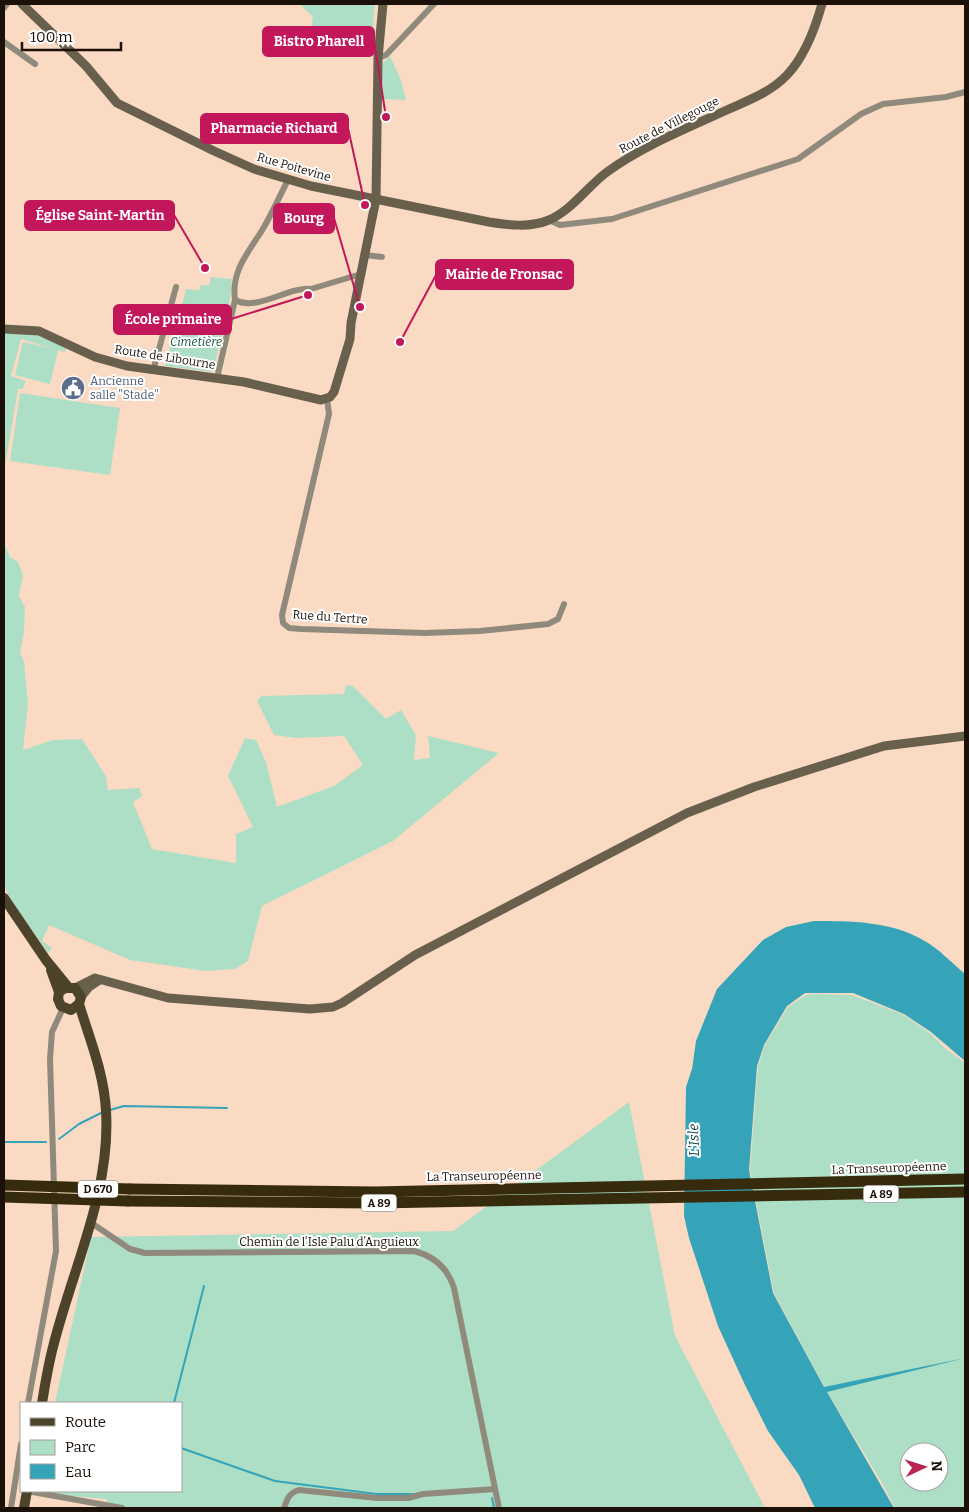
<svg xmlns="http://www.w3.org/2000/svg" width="969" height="1512" font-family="Bitter,serif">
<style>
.green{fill:#addfc6;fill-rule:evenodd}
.water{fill:#35a3b8}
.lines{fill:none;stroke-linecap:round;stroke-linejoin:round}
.stream{stroke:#35a3b8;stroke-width:2}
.street{stroke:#8f8a7b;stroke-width:6}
.secondary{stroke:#68604c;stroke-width:9}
.primary{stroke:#4d432a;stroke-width:10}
.highway{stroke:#362b0d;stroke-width:11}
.highway-bridge{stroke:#362b0d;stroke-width:11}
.labels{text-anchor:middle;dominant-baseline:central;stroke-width:4;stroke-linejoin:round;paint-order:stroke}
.shield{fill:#fff;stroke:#5f5852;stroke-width:1}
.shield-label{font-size:11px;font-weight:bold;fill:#1b1108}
.street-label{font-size:12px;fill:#1b1108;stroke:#fff}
.park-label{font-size:12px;font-style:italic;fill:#10543b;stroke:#fff}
.service-label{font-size:12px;fill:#4e5e75;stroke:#fff;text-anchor:start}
.water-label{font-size:14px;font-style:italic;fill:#093b44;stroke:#fff}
.leader{fill:none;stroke:#c2185b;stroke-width:2}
.callout-dot{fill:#c2185b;stroke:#fff;stroke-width:2}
.callout{fill:#c2185b;stroke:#c2185b;stroke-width:2}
.callout-label{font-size:14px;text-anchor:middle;font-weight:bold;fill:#fff}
</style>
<rect width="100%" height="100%" fill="#fadac2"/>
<g class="green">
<polygon points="300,4 375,4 371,49 311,30 313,17"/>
<polygon points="390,56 400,78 406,100 382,99 382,64"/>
<polygon points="211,277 232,279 230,299 213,372 165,366 186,289 200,290 200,285 209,286"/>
<path d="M4 332C28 331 45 337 66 347L65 352 58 350 50 384 15 375 23 342 50 348 21 339 11 376 26 381 23 389H18L5 466 4 543 10 557 18 562 23 575 19 596 25 607 24 632 20 653 24 661 28 704 23 750 53 740 82 739 106 776 108 790 139 788 142 796 133 802 152 849 236 863V834L253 827 228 776 245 738 256 740 266 762 277 807 334 786 363 765 344 736 296 738 274 735 257 701 261 696 344 694 346 685 353 686 386 719 401 710 416 735 414 760 430 758 428 736 499 753 393 841 262 906 248 961 235 969 206 971 130 960 49 925 42 941 52 948 48 953 9 898 4 882Z"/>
<polygon points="20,393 120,408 110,475 10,461"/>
<path d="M813 994 852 995 904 1015 931 1034 946 1049 965 1063V1508H895L882 1483 827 1392 774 1293 750 1170 758 1066 765 1045 788 1007 806 995ZM909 1452H939V1482H909Z"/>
<polygon points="629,1102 675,1336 765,1508 105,1508 107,1499 36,1493 37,1491 181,1491 181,1403 55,1403 91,1237 453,1231"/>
</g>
<path class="water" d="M814 921C850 921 891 921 923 940 938 948 952 963 965 974V1061L931 1032 904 1014 853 993H805L787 1006 764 1045 757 1066 749 1170 773 1293 824 1387 965 1358 827 1392 894 1508H815L799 1475 768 1431 745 1385 718 1326 689 1238 684 1216 686 1087 692 1069 696 1041 717 989 763 940 786 927Z"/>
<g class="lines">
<g class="stream">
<polyline points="110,1110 124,1106 227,1108"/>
<polyline points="59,1139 79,1124 103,1112"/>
<polyline points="4,1142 46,1142"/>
<polyline points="174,1403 204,1286"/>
<polyline points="181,1448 275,1481 376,1494 412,1494"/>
<polyline points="492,1498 494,1508"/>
</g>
<g class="street">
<polyline points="4,8 7,4"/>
<polyline points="4,42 35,64"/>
<polyline points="378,58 386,55 434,4"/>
<path d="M288 180C279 197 271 216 261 232 247 254 231 272 235 300 257 312 289 286 311 289L361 274"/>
<polyline points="549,220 560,225 612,219 798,159 861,114 883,104 946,97 965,92"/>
<polyline points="365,255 382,257"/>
<polyline points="153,371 176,287"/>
<polyline points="217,378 235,300"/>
<polyline points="327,399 329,414 282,615 283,623 289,628 301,629 425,633 480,631 548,624 558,619 564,604"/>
<path d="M90 1222 130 1249 145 1253 414 1251C434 1256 448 1269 454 1288L499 1508"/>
<polyline points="28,1403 56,1251 50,1059 52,1032 63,1008"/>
<polyline points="27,1491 122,1508"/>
<polyline points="11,1508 21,1444"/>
<path d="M284 1508C287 1499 289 1493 299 1490L377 1498H408L423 1494 495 1489"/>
</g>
<g class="secondary">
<path d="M22 4 86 66 117 103 214 151 254 169 311 186 489 222C508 225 530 228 549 220 572 210 587 187 607 172 644 145 688 128 729 109 749 100 771 92 787 75 805 56 815 29 822 4"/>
<polyline points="4,329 39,331 95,357 127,366 244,382 321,400 330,397 334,392 350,339 351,323 376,199 378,58 383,4"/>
<polyline points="75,988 95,978 168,998 310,1009 333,1007 342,1003 415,955 687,813 754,787 884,746 965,736"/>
<polyline points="81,997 89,987 98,981"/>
</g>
<g class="primary">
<polyline points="4,898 46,960 68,987"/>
<polyline points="51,970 59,992 58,999 61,1006 71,1010 79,1004 81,997 75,988 65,988 59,992"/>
<path d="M42 1403C45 1385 48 1366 53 1347 72 1270 111 1192 106 1111 104 1073 90 1040 79 1004"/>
<polyline points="24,1508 27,1491"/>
</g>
<g class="highway">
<polyline points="130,1189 375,1192 965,1179"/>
<polyline points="128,1201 376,1203 965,1192"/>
</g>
<g class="highway-bridge">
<polyline points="4,1185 130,1189"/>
<polyline points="4,1197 128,1201"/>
</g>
</g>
<defs>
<g id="civic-disc" transform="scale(1.25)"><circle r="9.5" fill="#5c6f8a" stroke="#fff"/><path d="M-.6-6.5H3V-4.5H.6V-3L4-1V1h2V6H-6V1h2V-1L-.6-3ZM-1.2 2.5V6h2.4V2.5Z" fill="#fff"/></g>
</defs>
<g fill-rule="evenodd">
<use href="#civic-disc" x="73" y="388"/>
</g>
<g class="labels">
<g class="shield">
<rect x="78" y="1180.5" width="40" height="17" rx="4"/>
<rect x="863.5" y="1185.5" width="35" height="17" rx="4"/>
<rect x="361.5" y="1194.5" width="35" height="17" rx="4"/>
</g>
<g class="shield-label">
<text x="98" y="1189">D 670</text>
<text x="881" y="1194">A 89</text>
<text x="379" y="1203">A 89</text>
</g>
<g class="street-label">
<text transform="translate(669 125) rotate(-27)">Route de Villegouge</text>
<text transform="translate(294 167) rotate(16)">Rue Poitevine</text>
<text transform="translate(165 357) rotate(9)">Route de Libourne</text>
<text transform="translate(330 617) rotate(4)">Rue du Tertre</text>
<text transform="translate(889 1168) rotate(-2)">La Transeuropéenne</text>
<text transform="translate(484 1176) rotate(-1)">La Transeuropéenne</text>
<text x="329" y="1242">Chemin de l'Isle Palu d’Anguieux</text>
</g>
<g class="park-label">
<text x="196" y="342">Cimetière</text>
</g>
<g class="service-label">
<text x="90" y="381">Ancienne<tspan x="90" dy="14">salle "Stade"</tspan></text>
</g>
<g class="water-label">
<text transform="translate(694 1140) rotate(-92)">L'Isle</text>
</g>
</g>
<path class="leader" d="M386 117L374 41M365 205L348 128M205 268L174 215M360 307L334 218M400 342L436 275M308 295L231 319"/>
<g class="callout-dot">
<circle cx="386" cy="117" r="5"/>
<circle cx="365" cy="205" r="5"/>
<circle cx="205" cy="268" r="5"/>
<circle cx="360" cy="307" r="5"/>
<circle cx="400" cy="342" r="5"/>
<circle cx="308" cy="295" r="5"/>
</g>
<g class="callout">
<rect x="263" y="27" width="111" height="29" rx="5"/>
<rect x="201" y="114" width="147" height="29" rx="5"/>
<rect x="25" y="201" width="149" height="29" rx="5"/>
<rect x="274" y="204" width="60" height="29" rx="5"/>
<rect x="436" y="260" width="137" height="29" rx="5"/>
<rect x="114" y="305" width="117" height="29" rx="5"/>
</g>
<g class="callout-label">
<text x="319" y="46">Bistro Pharell</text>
<text x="274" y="133">Pharmacie Richard</text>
<text x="100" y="220">Église Saint-Martin</text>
<text x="304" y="223">Bourg</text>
<text x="504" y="279">Mairie de Fronsac</text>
<text x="173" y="324">École primaire</text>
</g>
<rect width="969" height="1512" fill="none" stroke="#1b1108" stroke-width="10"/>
<rect x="20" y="1402" width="162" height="90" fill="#ffffff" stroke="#a4a09c"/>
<rect x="30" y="1418" width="25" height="8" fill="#4d432a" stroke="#a4a09c"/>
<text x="65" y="1427" font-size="15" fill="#1b1108">Route</text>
<rect x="30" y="1440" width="25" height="15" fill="#addfc6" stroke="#a4a09c"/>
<text x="65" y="1452" font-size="15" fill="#1b1108">Parc</text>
<rect x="30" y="1464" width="25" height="15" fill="#35a3b8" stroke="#a4a09c"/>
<text x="65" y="1477" font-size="15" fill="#1b1108">Eau</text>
<g transform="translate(924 1467) rotate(86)"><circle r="24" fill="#ffffff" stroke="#a4a09c"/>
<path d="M0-4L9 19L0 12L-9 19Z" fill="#b72754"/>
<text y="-8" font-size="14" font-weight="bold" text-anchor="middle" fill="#1b1108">N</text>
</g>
<path d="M22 42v8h99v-8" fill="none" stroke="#1b1108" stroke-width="2.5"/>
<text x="30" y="42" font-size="15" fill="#1b1108" stroke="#ffffff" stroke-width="4" paint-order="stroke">100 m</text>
</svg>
